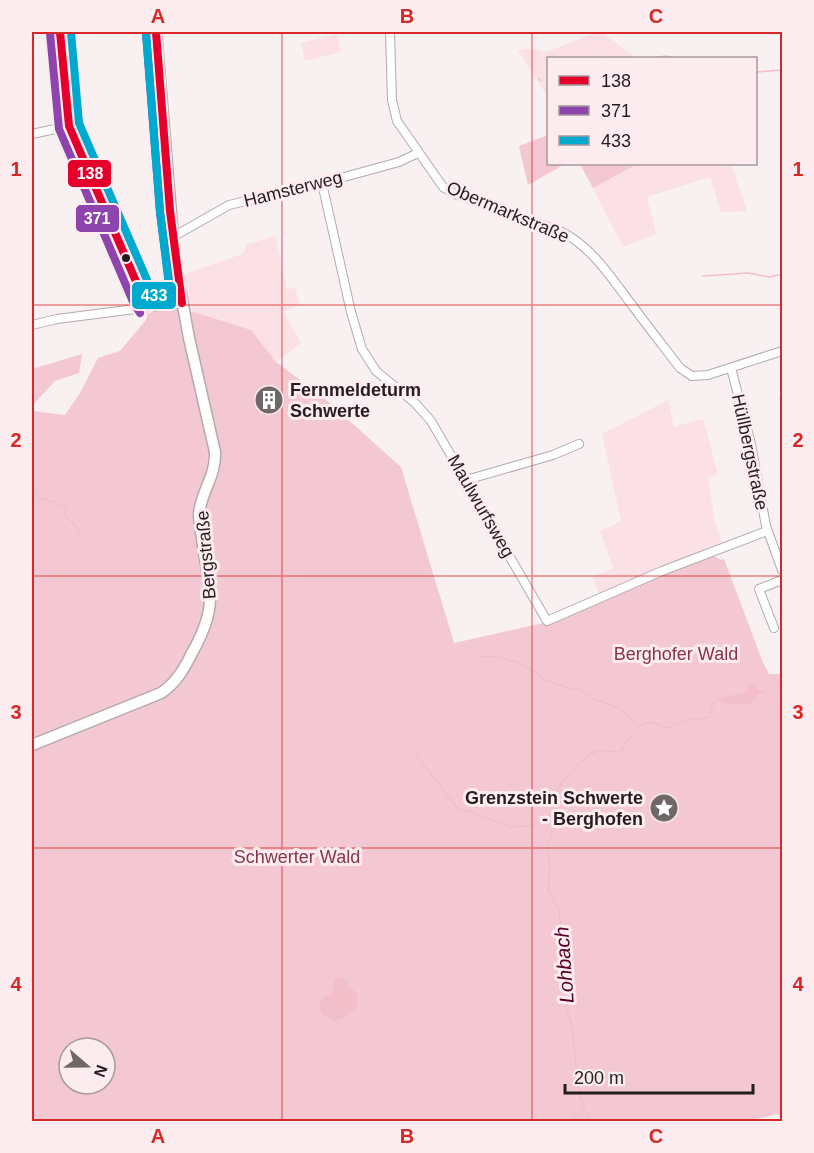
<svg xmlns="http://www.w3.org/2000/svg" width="814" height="1153" font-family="Arial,sans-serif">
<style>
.green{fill:#fbe1e6}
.forest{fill:#f4c8d2;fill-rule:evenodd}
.water{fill:#f2beca}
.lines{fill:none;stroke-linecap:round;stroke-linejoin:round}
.stream{stroke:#f2beca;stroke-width:1.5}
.minor-casing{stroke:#b2abac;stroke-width:10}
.major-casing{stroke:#b2abac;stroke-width:13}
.minor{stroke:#fefdfd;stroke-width:8}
.major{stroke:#fefdfd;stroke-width:10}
.bus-1-casing{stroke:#fcecef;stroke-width:12}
.bus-2-casing{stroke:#fcecef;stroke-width:12}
.bus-3-casing{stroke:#fcecef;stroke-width:12}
.bus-1{stroke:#e4002b;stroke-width:8}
.bus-2{stroke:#8e44ad;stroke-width:8}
.bus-3{stroke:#00a9ce;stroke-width:8}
.grid{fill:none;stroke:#d62828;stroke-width:1.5;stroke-opacity:0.55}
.bus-dot{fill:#251d1f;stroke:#fcecef;stroke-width:2}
.labels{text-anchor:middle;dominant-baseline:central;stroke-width:6;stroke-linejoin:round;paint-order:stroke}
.street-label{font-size:18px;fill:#251d1f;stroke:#fcecef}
.poi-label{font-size:18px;font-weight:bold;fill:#251d1f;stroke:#fcecef;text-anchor:start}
.park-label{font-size:18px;fill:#88344e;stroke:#fcecef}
.water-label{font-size:20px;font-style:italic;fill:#570126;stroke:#fcecef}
.line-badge{stroke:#fcecef;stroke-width:2}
.badge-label{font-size:16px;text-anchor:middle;font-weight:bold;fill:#fff}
.neatline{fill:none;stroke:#d62828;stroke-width:2}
.grid-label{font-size:20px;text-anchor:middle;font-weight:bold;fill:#d62828}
</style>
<rect width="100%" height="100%" fill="#f8f0f1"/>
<g class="green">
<path d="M598 32H601L637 58H607L605 55 599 58H548V94H546L518 51C528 47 536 49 546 52Z"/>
<polygon points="337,34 341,52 305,61 301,43"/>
<polygon points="638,164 731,164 747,211 721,212 710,177 647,197 656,234 623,247 593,188"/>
<polygon points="275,236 287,289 295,288 300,305 283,311 301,343 276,362 251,330 188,312 182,275 242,254 248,244"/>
<polygon points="668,400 674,427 703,419 718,474 708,478 715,522 723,546 601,597 592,577 613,568 600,531 621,521 602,434"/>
</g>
<g class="forest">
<polygon points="548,135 548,164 565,164 528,185 519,146"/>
<polygon points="580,164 635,164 636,165 593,188"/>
<path d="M177 307 181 313 194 312 251 330 276 362 324 398 401 467 454 643 552 621 663 573 713 555 721 560 724 559 762 660 769 674H782V1116L777 1114 744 1122H32V411L65 415 80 393 98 358 120 351 146 320 148 312ZM69 1048H105V1084H69Z"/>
<polygon points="82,354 79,373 55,381 32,406 32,369"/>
</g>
<g class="water">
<polygon points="752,684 761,692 750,705 740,703 731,705 717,700 718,698 744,693"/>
<path d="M341 977C347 982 354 989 357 996 361 1010 344 1019 333 1021L324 1015 319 1007 321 999 332 993 335 979Z"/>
</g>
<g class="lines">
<g class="stream">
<polyline points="654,58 665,56 673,58"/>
<polyline points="756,72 782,70"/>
<polyline points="539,78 540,81"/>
<polyline points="703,276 748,273 770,277 782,274"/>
<polyline points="780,399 782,405"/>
<path d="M32 493C44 502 58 500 66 508L65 516 76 526 81 536"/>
<path d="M476 656 497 657 520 663 536 672 545 680 572 689H579L592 698 619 708 638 726C655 721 651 721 666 728 675 727 681 721 690 719 697 718 703 720 710 717L712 706 717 700"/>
<polyline points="761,692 765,692 769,699"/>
<polyline points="781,693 778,681 782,679"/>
<polyline points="415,754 457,807 511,827 534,825"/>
<path d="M556 795C559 782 586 754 598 751 607 749 614 754 622 751L627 740 635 735"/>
<polyline points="552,807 553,828 548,845 550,870 548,891 559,910 562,938 566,946 561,970 565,984 563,998 572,1025 579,1094 585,1111 591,1122"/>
<polyline points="541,825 548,821 552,813"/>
<polyline points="571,1122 574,1116 583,1110"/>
</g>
<g class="minor-casing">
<g id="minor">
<polyline points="60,32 69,126 144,300 149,307"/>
<path d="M390 32 392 100 397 121 443 187 455 194 562 232C592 247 612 279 632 305 648 327 664 347 680 368L692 376 708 375 782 351"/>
<polyline points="32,134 69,126"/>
<polyline points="322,183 351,312 362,349 376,371 415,403 431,421 547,621 662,571 767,531"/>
<polyline points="172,235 178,234 229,205 322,183 399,162 418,153"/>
<polyline points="32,325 57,319 182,303"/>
<polyline points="731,368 751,444 766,526 782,570"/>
<polyline points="466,480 553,455 579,444"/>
<polyline points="774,628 759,589 782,580"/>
</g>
</g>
<g class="major-casing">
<path id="major" d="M32 745 161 693C176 683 184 669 192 653 217 608 211 595 203 546 202 536 199 525 199 514 201 491 216 477 215 452L189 338 175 262 156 32"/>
</g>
<use href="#minor" class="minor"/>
<use href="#major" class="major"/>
<g class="bus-1-casing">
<g id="bus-1">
<polyline points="60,32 69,126 144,300 149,307"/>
<polyline points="156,32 170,211 182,303"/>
</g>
</g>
<g class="bus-2-casing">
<g id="bus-2">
<polyline points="50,33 59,129 134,304 140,313"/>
<polyline points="146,33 160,212 172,304"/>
</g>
</g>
<g class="bus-3-casing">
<polyline id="bus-3" points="71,32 79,123 154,296 170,294 160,212 146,33"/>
</g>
<use href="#bus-1" class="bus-1"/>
<use href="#bus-2" class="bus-2"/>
<use href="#bus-3" class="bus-3"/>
</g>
<path class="grid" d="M282 32V1122M532 32V1122M32 305H782M32 576H782M32 848H782"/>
<defs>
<g id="building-disc" transform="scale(1.5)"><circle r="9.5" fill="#6f6768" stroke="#fcecef"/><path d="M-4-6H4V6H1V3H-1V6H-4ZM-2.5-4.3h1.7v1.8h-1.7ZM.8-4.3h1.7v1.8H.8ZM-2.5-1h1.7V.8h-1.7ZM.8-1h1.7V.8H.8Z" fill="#fff"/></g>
<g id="sight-disc" transform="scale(1.5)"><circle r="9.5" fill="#6f6768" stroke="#fcecef"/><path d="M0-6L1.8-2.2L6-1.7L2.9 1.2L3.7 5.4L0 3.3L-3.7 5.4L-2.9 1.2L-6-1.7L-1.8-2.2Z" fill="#fff"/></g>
</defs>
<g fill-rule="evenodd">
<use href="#building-disc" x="269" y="400"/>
<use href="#sight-disc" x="664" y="808"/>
</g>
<circle class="bus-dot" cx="126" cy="258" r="5"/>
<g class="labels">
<g class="street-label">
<text transform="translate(293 189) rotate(-14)">Hamsterweg</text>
<text transform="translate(508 212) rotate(23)">Obermarkstraße</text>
<text transform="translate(750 452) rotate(78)">Hüllbergstraße</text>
<text transform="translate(481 506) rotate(60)">Maulwurfsweg</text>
<text transform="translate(206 555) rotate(-95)">Bergstraße</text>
</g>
<g class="poi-label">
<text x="290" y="390">Fernmeldeturm<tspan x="290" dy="21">Schwerte</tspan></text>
<text x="643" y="798" text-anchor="end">Grenzstein Schwerte<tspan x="643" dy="21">- Berghofen</tspan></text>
</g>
<g class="park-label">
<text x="676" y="654">Berghofer Wald</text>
<text x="297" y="857">Schwerter Wald</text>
</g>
<g class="water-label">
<text transform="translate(564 965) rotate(-94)">Lohbach</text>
</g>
</g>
<g class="line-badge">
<rect x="67" y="159" width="45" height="29" rx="6" fill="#e4002b"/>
<rect x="75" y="204" width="45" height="29" rx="6" fill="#8e44ad"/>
<rect x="131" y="281" width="46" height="29" rx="6" fill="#00a9ce"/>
</g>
<g class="badge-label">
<text x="90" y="179">138</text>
<text x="97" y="224">371</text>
<text x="154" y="301">433</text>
</g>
<rect width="814" height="1153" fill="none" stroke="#fcecef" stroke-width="66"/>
<rect x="547" y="57" width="210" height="108" fill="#fcecef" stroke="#a6999c" stroke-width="1.5"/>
<rect x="559" y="76" width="30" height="9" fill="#e4002b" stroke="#a6999c" stroke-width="1.5"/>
<text x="601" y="87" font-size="18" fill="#251d1f">138</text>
<rect x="559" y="106" width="30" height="9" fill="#8e44ad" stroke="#a6999c" stroke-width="1.5"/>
<text x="601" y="117" font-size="18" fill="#251d1f">371</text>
<rect x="559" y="136" width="30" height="9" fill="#00a9ce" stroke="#a6999c" stroke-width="1.5"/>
<text x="601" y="147" font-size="18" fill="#251d1f">433</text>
<g transform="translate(87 1066) rotate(110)"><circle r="28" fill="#fcecef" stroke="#a6999c" stroke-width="1.5"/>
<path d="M0-4.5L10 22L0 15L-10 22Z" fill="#6f6768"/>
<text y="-9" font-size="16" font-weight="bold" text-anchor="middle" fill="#251d1f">N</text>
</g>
<path d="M565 1084v9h188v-9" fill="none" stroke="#251d1f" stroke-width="3"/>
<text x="574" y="1084" font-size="18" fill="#251d1f" stroke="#fcecef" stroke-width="4.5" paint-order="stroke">200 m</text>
<rect x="33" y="33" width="748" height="1087" class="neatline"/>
<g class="grid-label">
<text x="158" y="23">A</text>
<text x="407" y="23">B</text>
<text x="656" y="23">C</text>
<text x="16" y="176">1</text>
<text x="798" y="176">1</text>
<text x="16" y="447">2</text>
<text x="798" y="447">2</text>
<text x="16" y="719">3</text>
<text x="798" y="719">3</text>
<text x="16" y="991">4</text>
<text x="798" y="991">4</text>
<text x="158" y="1143">A</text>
<text x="407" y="1143">B</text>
<text x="656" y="1143">C</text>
</g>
</svg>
